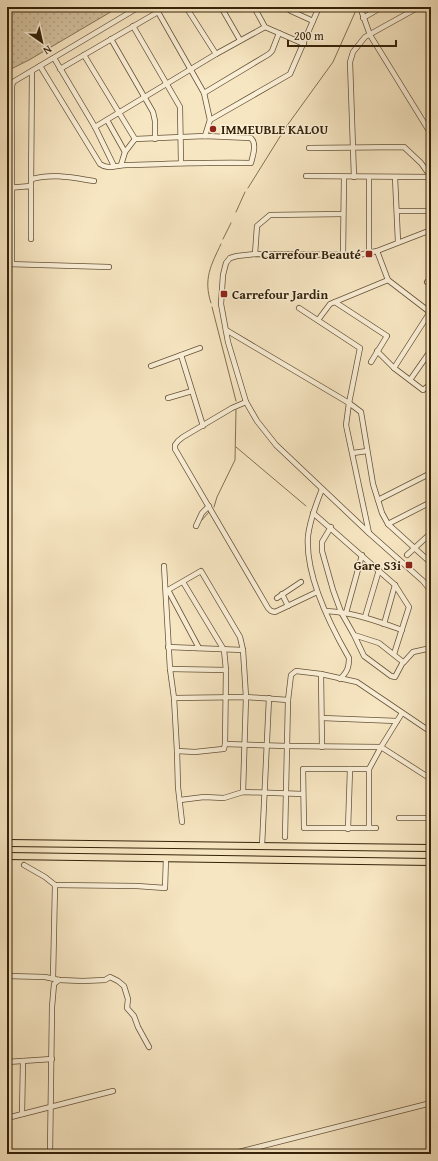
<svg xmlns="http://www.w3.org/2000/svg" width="438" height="1161" font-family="'Gentium Book Plus',serif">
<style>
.park{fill:url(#park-dots);stroke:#867456}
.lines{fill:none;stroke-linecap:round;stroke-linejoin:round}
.stream{stroke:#826f52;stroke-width:1}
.minor-casing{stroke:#665337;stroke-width:6}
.highway-casing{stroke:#352209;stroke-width:8}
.minor{stroke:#faefd7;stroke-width:4.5}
.highway{stroke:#f7e6c2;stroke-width:6}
.poi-dot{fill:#8f2418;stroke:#faefd7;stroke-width:1.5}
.labels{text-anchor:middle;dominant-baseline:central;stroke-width:3;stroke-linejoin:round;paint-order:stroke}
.poi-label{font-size:13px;font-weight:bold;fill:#352209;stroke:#faefd7;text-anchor:start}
</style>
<defs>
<pattern id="park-dots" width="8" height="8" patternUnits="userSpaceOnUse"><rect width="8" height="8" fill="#d6c5a3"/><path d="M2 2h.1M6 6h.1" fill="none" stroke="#b8a98b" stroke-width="1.8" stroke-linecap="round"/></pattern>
</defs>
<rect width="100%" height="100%" fill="#f7e6c2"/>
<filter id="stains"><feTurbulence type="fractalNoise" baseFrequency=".005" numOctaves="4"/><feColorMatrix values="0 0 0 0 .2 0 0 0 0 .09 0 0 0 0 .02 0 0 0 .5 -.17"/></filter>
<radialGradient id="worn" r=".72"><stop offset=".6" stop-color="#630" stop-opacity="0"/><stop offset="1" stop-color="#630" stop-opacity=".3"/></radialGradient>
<polygon class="park" points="7,7 119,7 29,60 7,71"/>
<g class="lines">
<g class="stream">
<polyline points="248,188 286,127 333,62 357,8"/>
<polyline points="236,212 245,192"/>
<polyline points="223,239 231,223"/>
<path d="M211 303C203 279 211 265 221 244"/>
<polyline points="212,307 236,401"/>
<polyline points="236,447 306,506"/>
<polyline points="214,507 217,497 235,460 236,410"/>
<polyline points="201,521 209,512"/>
</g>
<g class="minor-casing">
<g id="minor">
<polyline points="156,7 158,12 204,93 210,120 205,136"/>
<polyline points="186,7 216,54"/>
<polyline points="221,7 240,40"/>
<polyline points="254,7 265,27 304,44"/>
<polyline points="285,7 291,11 313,21"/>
<polyline points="360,7 370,35 431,134"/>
<polyline points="363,18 382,7"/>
<polyline points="133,26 180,107 181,163"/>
<polyline points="111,39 153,112 155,121 155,139"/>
<polyline points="84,55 135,139"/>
<polyline points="54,58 95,127 114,166"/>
<path d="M40 66 100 164C108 170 117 165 127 165 168 164 210 162 251 163 253 155 257 144 251 138L205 136 135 139"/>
<polyline points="60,69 158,12"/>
<polyline points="204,93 269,54 272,51 279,33"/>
<polyline points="107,120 125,152"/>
<polyline points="210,120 290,74 319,7"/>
<polyline points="95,127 216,54 265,27"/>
<polyline points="309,148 404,147 421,163 431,177"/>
<polyline points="121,165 125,152 135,139"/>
<polyline points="306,176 431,177"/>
<polyline points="354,177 350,62 353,52 365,37 419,7"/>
<polyline points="395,177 398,242"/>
<path d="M32 179C52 173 74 178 94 181"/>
<polyline points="31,186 32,71"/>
<polyline points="7,188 31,186 31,239"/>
<polyline points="397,211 431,211"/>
<polyline points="431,230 377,251 359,255 255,254 237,256 230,258 226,263 223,275 221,304 228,342 246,402 257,421 276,445 369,533 423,581 431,591"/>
<polyline points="377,251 388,280 431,313"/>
<polyline points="369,252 369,177"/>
<polyline points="255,254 257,226 270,215 343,214"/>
<polyline points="343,255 344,177"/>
<polyline points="7,264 109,267"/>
<polyline points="12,264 12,86 13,82 139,7"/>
<polyline points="427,282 431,285"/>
<polyline points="335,302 387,336 371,362"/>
<polyline points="299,308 360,348 349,403 346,425 369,533"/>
<polyline points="318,320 330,304 388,280"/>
<polyline points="226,330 349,403 361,412 373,484 382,513 388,524 431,563"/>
<polyline points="377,351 394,368 423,390 431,384"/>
<polyline points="181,355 203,426"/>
<polyline points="151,366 200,348"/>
<polyline points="394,368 430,312"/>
<polyline points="410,380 431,350"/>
<polyline points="168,398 192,391"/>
<polyline points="246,402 232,408 183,437 178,441 175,445 175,449 268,608 271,611 275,612 317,592"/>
<polyline points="353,453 367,451"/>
<path d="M322 489C316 504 310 520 308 536 305 575 330 625 349 658 349 668 347 672 340 679"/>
<polyline points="378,500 431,473"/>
<polyline points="313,513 395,585 409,607 394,654"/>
<polyline points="388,524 431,502"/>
<polyline points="196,526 202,513 209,506"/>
<polyline points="331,527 322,542 322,551 333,590 341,612 354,635 379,643 403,662 395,677 391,676 364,656 354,635"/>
<polyline points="407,555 431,533"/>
<polyline points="164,566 170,669 174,698 177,751 195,752 223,749 224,749 225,744 226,670 224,650 183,582"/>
<polyline points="282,594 288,606"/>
<polyline points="277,598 301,582"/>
<path d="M326 611C352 612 377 621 402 630"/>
<polyline points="346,613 362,555"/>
<polyline points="365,617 379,570"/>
<polyline points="384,624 395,585"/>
<polyline points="168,647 243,650"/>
<polyline points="199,648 168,590 201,571 240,637 243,650 246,697 243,792"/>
<polyline points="404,662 413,652 431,648"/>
<polyline points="170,669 226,670"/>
<polyline points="321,674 322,747"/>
<polyline points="174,698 246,697 288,700"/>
<polyline points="322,718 397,721"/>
<polyline points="225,744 287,746 381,747 431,779"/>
<polyline points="177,751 178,787 182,822"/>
<polyline points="369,769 303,769 304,828 376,828"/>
<polyline points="180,800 204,797 224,798 243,792 303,794"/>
<polyline points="399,818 431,818"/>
<polyline points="369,828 369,769 381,747 402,713"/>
<polyline points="348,829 350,769"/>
<polyline points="285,837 288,700 291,675 296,671 321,674 357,682 431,732"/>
<polyline points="262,846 269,698"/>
<polyline points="24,865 45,877 55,885 137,886 165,888 166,858"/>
<polyline points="7,976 45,977 59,980 83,981 105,980 110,977 118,981 124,986 128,999 127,1008 134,1016 138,1027 149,1047"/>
<polyline points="53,978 55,885"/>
<polyline points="7,1062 52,1059"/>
<polyline points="22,1114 23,1061"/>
<polyline points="7,1118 113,1091"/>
<polyline points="50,1154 52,1007 54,984 59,980"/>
<polyline points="231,1154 431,1103"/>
</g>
</g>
<g class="highway-casing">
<g id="highway">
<polyline points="7,843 431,848"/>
<polyline points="7,856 431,862"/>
</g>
</g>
<use href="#minor" class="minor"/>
<use href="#highway" class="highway"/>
</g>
<g class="poi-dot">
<circle cx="213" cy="129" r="4"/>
<rect x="365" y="250" width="8" height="8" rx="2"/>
<rect x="220" y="290" width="8" height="8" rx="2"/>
<rect x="405" y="561" width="8" height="8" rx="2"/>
</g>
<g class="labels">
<g class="poi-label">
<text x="221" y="129">IMMEUBLE KALOU</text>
<text x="361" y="254" text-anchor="end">Carrefour Beauté</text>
<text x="232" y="294">Carrefour Jardin</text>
<text x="401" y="565" text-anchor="end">Gare S3i</text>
</g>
</g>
<rect width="438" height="1161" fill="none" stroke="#f7e6c2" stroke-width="24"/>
<rect x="8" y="8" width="422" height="1145" fill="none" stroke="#352209" stroke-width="2"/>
<rect x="12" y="12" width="414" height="1137" fill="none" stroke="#352209"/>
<g transform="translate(42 42) rotate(146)" stroke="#faefd7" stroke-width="3" paint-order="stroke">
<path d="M0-3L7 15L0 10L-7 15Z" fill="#352209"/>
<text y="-6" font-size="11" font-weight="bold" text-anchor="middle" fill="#352209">N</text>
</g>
<path d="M288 40v6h108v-6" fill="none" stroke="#352209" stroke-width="2"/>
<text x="294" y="40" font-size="12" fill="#352209" stroke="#faefd7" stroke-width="3" paint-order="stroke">200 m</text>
<rect width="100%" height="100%" filter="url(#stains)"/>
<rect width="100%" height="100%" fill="url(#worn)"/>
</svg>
